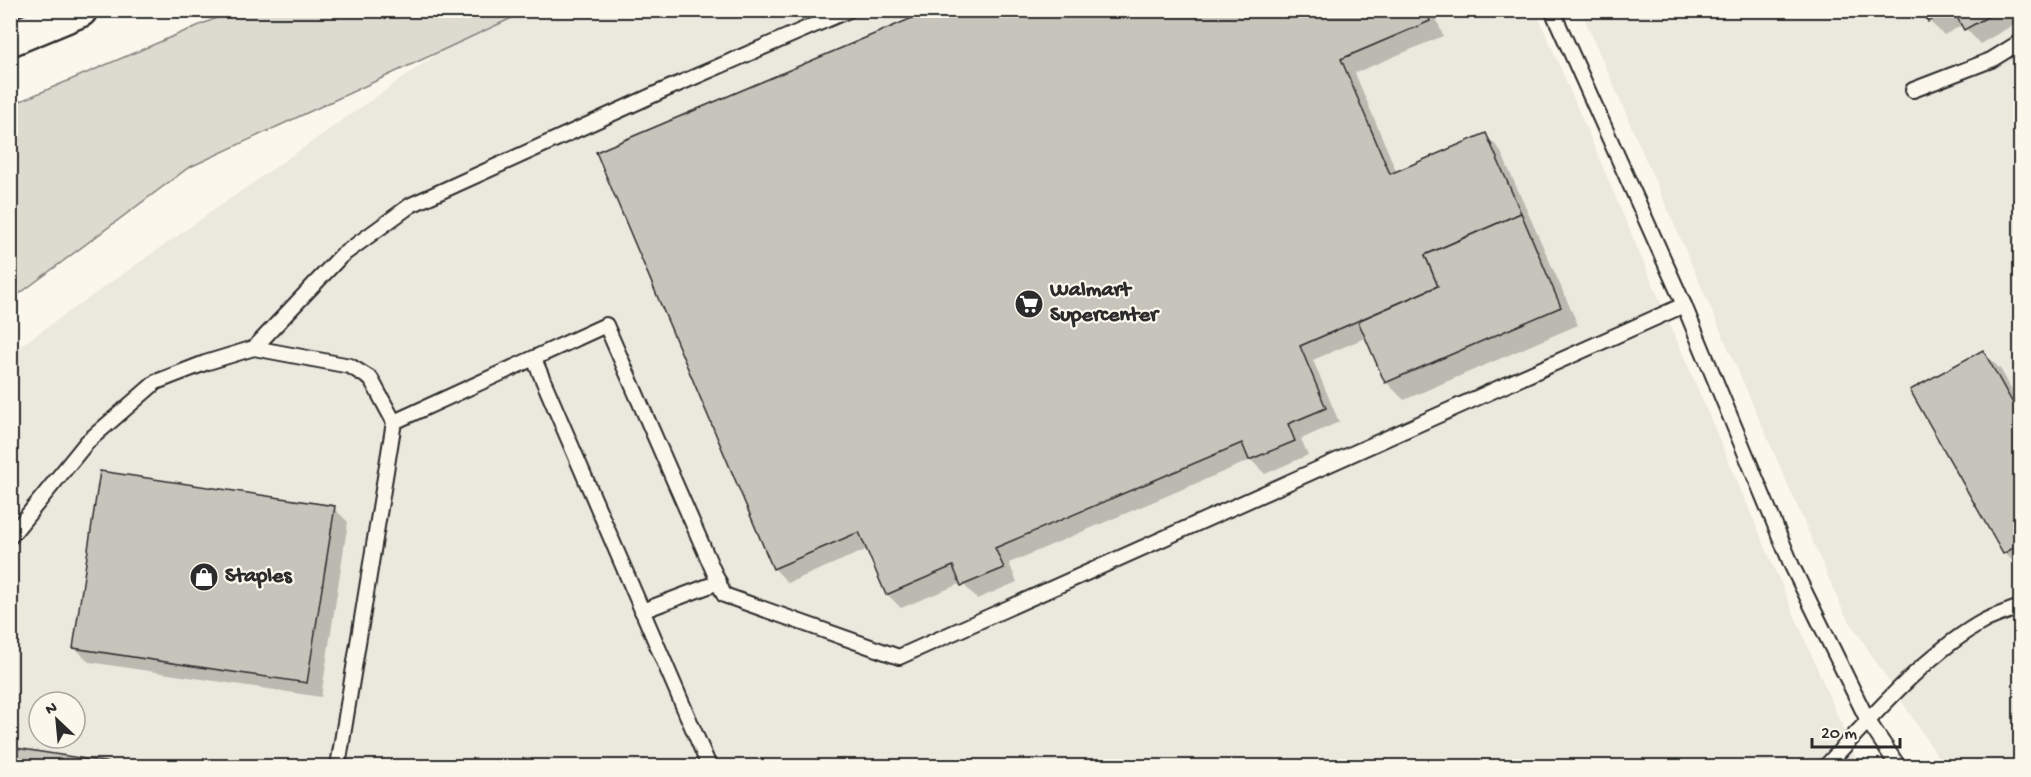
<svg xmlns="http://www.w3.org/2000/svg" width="2031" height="777" font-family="'Gochi Hand',sans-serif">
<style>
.built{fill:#ebe8de;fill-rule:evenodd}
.green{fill:#dddad0;stroke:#84827e;stroke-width:1.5}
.shadow{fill:#0003}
.building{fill:#c7c4bc;stroke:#2b2b2b;stroke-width:1.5}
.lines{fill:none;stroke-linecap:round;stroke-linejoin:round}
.lane-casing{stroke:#2b2b2b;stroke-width:18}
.highway-casing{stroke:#2b2b2b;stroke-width:38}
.path{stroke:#2b2b2b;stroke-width:4;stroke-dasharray:1.5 4.5;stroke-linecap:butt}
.lane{stroke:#fbf7ec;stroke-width:14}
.highway{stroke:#fbf7ec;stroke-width:33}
.labels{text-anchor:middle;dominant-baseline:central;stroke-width:4.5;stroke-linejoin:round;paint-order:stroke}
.poi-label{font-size:22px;font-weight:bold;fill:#2b2b2b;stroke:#fbf7ec;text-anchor:start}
</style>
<rect width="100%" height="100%" fill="#fbf7ec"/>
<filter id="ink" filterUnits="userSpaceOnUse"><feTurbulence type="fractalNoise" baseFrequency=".0167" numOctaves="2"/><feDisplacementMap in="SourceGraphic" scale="12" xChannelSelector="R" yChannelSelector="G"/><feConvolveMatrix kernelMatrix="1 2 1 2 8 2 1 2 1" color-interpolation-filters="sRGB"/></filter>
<g filter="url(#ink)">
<g class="built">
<path d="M522 11H1536L1859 766H11L10 353 464 35ZM39 702H75V738H39Z"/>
<polygon points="1581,11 2020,11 2020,766 1944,766 1843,611"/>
</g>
<polygon class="green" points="235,10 527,11 188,168 11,300 11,105"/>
<g class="shadow">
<polygon points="934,10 1433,10 1443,36 1355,73 1397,173 1486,135 1500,150 1578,325 1404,400 1386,382 1367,337 1313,360 1339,422 1301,439 1308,455 1265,474 1251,460 1009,563 1017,582 977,599 962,583 901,608 887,594 868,549 788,583 774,568"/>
<polygon points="1924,10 2020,10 2020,21 1980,44 1963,25 1944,35 1929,21"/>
<polygon points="1982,351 2001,370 2020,405 2020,569 2005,553"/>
<polygon points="334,508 348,522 321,697 89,662 74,647"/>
<polygon points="10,749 120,766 10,766"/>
</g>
<g class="building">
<polygon points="931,10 1426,10 1430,21 1341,59 1390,174 1486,133 1521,213 1425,255 1438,286 1300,346 1326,408 1288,424 1295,441 1249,460 1242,443 995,548 1004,568 961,586 953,566 886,595 859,532 773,569 596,152"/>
<polygon points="1922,10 1949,10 1928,22"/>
<polygon points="1953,10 2000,10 1964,30"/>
<polygon points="1521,213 1561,307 1385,383 1358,321 1438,286 1425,255"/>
<polygon points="1983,350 2020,416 2020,544 2003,554 1910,390"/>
<polygon points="100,471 335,506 307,683 73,648"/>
<polygon points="10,747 130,766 10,766"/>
</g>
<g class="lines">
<g class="lane-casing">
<g id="lane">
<polyline points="1552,10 1684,305 1792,566 1868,721 1898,766"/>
<polyline points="1913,90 1991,60 2020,42"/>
<polyline points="254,348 341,256 411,205 662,91 849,10"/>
<polyline points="534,359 709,766"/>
<polyline points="394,422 606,325 724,595 899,657 1684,305"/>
<polyline points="10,537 87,442 156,382 205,363 254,348 350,366 371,379 394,422 338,766"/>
<polyline points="642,611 719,582"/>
<path d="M1826 766C1871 718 1928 651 1986 620 1997 615 2009 611 2020 607"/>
</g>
</g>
<g class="highway-casing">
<polyline id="highway" points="10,39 80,10"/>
</g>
<polyline class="path" points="2015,10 2020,20"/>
<use href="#lane" class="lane"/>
<use href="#highway" class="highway"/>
</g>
</g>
<defs>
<g id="supermarket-disc" transform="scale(1.5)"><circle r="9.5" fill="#2b2b2b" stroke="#fbf7ec"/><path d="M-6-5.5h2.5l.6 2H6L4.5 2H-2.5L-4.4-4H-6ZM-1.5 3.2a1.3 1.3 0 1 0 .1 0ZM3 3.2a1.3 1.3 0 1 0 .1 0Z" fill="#fff"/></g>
<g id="shop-disc" transform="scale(1.5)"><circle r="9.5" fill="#2b2b2b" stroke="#fbf7ec"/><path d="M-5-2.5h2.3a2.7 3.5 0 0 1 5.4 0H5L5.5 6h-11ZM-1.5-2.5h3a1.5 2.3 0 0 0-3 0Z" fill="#fff"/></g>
</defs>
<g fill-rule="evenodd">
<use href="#supermarket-disc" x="1029" y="304"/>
<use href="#shop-disc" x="204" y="577"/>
</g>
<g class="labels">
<g class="poi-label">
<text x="1050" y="291">Walmart<tspan x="1050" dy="25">Supercenter</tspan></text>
<text x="225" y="577">Staples</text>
</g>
</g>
<rect width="2031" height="777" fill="none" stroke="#fbf7ec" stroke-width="36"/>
<rect x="18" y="18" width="1995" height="741" fill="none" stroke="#2b2b2b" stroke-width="2" filter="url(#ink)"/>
<g transform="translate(57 720) rotate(334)"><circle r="28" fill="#fbf7ec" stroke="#a8a59f" stroke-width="1.5"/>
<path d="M0-4.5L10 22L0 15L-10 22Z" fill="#2b2b2b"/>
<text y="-9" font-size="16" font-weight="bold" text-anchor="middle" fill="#2b2b2b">N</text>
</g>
<path d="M1812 738v9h88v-9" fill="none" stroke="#2b2b2b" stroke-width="3"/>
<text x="1821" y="738" font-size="18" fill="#2b2b2b" stroke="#fbf7ec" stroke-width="4.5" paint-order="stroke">20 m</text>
</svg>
